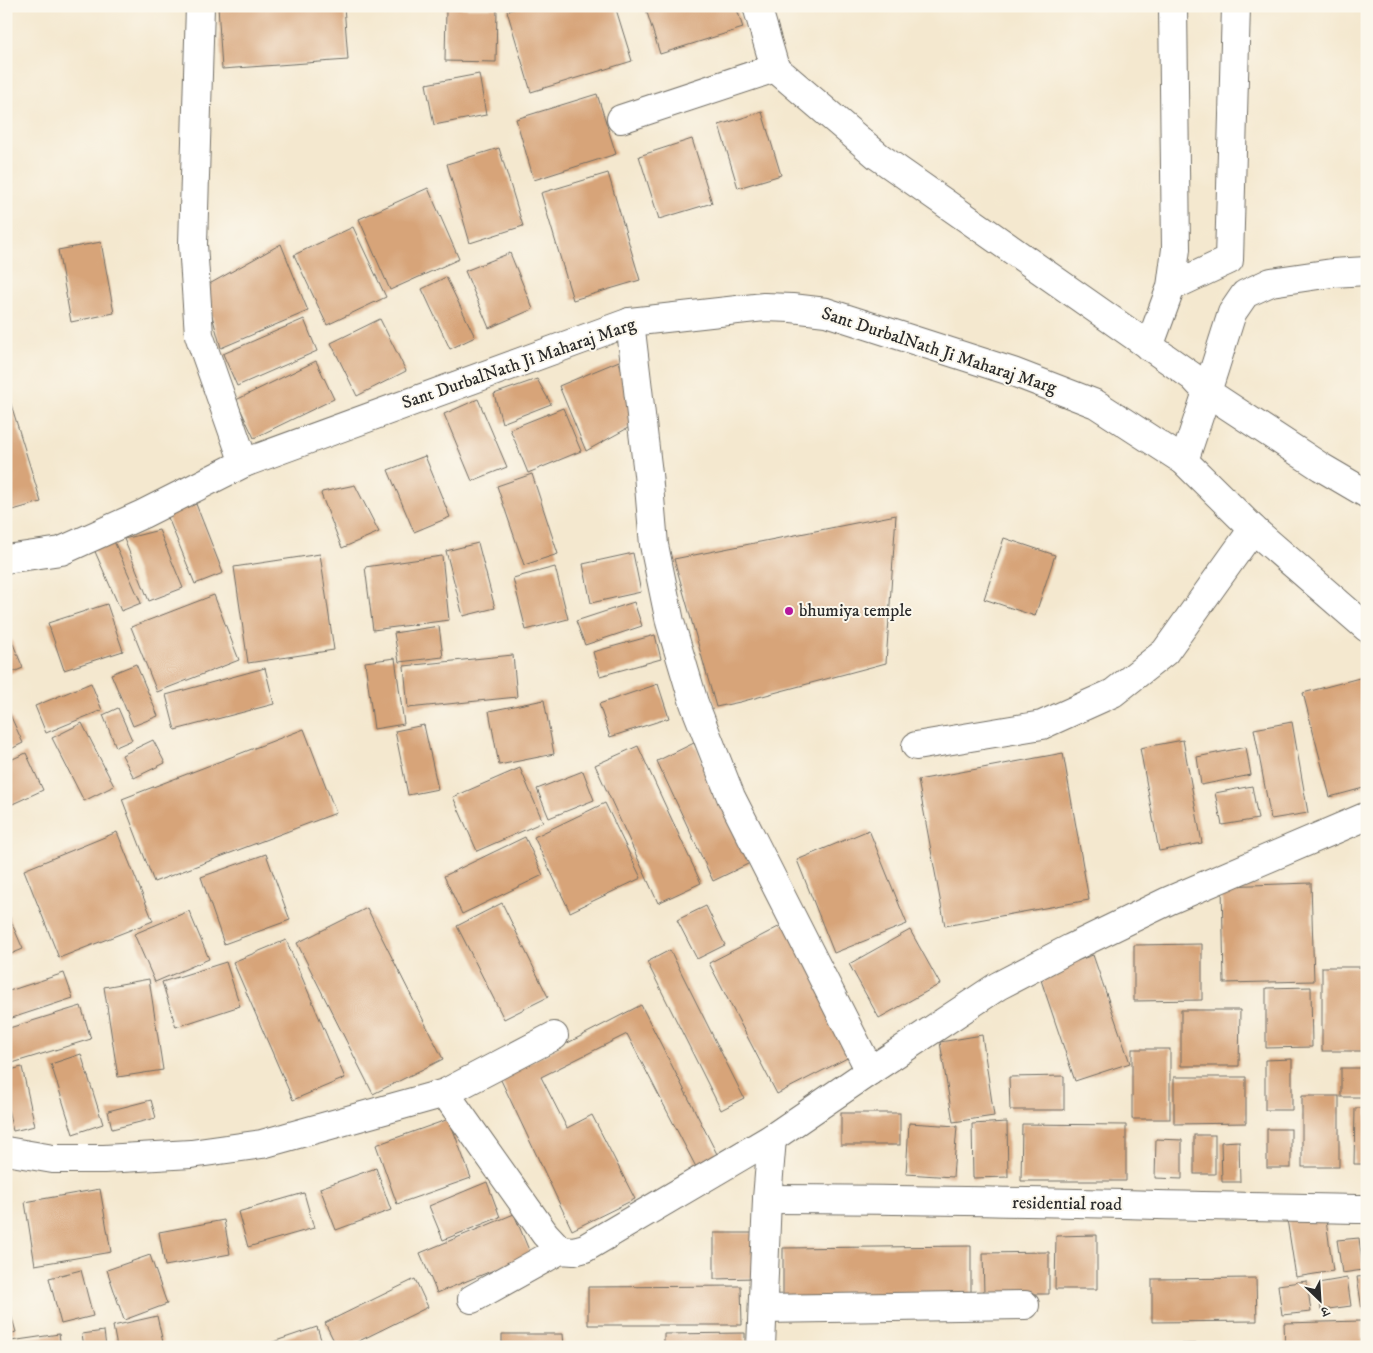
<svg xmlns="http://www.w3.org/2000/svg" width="1373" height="1353" font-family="'IM FELL DW Pica','Noto Serif Devanagari',serif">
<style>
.building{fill:#d7a479}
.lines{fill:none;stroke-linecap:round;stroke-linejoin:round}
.minor-casing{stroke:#716d64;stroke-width:30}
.tertiary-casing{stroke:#716d64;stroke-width:30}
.minor{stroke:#fff;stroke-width:28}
.tertiary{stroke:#fff;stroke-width:28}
.poi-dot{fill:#b5179e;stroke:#fbf7ec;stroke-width:2}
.labels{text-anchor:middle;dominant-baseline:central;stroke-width:4;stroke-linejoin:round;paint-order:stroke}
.street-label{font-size:18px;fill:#2b2b2b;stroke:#fbf7ec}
.poi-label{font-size:18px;fill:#2b2b2b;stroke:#fbf7ec;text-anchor:start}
</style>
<rect width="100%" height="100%" fill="#fbf7ec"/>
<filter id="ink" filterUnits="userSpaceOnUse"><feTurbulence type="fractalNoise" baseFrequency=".02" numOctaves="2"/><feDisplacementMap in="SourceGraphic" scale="10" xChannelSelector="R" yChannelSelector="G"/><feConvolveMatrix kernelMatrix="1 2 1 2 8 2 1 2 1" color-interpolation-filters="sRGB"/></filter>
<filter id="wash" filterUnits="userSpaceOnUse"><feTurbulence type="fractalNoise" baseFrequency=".0096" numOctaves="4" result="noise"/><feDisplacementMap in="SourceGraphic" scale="20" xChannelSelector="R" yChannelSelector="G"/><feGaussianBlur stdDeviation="1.12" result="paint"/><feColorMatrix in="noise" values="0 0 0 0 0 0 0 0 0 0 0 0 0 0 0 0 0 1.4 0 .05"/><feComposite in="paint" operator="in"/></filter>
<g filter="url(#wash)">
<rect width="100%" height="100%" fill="#f4e8cf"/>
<g id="blocks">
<g class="building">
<polygon points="218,6 344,6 348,60 222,69"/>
<polygon points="523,6 615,6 632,61 531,92 507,11"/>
<polygon points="645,6 736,6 743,28 660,54"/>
<polygon points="446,8 497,8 496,62 445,61"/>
<polygon points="479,74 486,115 434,125 426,84"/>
<polygon points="597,94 616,154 534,180 516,119"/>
<polygon points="762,112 781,175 738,188 719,125"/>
<polygon points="692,139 712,203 659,219 639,156"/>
<polygon points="499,148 523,226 470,243 447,164"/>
<polygon points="608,173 640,280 573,300 541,193"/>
<polygon points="428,188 459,259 390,290 359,219"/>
<polygon points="353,227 386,297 327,325 294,255"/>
<polygon points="101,242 114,313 71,322 58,250"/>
<polygon points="281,244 308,311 221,348 204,287"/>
<polygon points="510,253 533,309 489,328 465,271"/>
<polygon points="446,277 475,337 450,349 422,289"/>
<polygon points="304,319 317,351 237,386 223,354"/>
<polygon points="380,319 406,371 357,396 331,343"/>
<polygon points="316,361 334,399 254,438 236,400"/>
<polygon points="619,361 637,423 586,451 559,386"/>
<polygon points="537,379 551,404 502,423 494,394"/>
<polygon points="6,388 41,502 6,512"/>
<polygon points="478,399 507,467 472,481 444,414"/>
<polygon points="563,408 581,451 528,473 510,429"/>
<polygon points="425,456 450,517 414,532 388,470"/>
<polygon points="532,474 558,554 524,565 497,486"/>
<polygon points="355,485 379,532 342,548 321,494 322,492"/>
<polygon points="196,504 223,573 195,584 167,515"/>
<polygon points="896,515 886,663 740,702 716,707 674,559"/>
<polygon points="159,530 183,588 149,601 124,539"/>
<polygon points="1004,538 1055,555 1035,616 984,599"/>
<polygon points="113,539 141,603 121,611 93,547"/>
<polygon points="478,543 495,608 463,616 446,551"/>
<polygon points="633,553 641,592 591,603 583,564"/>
<polygon points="320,554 334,650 248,663 234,567"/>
<polygon points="442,556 449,620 373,630 365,567"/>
<polygon points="555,567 568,619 526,630 513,578"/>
<polygon points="214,595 239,660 157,692 131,627"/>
<polygon points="634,602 642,626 585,645 576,621"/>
<polygon points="107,604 123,651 64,670 48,623"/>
<polygon points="439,626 443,657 399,662 394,633"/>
<polygon points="6,627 23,668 6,675"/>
<polygon points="655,635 661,659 600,676 593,652"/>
<polygon points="513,655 517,697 408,708 404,666"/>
<polygon points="395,658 404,724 374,729 365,662"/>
<polygon points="136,664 158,716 133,726 111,674"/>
<polygon points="265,668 274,704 175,730 166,695"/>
<polygon points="1367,676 1367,787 1330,797 1303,693"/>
<polygon points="91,683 102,710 46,733 35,706"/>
<polygon points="658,684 669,718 610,737 599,704"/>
<polygon points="544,700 554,754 499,765 489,711"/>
<polygon points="6,706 23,743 11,749 6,739"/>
<polygon points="118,708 132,740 116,747 103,715"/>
<polygon points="1292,722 1308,813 1271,819 1254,729"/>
<polygon points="82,723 114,786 84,801 52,738"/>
<polygon points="424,725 438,789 408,795 395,731"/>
<polygon points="304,729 336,813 154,882 122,799"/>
<polygon points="153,740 165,763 134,778 122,755"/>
<polygon points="1183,740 1202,843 1159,851 1140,748"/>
<polygon points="694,743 750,863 713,881 657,761"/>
<polygon points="638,746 701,883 658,903 595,765"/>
<polygon points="1246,747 1251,775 1201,785 1197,757"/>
<polygon points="26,753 43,790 6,807 6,762"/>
<polygon points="1063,753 1089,900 945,926 918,780"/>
<polygon points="520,768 543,822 477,851 453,797"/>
<polygon points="583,771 594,800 549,818 537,789"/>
<polygon points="1252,786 1258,819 1222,825 1215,793"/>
<polygon points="605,803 641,878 570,912 534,837"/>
<polygon points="869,830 907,924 834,953 797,860"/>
<polygon points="117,832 153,921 59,958 24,870"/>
<polygon points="525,837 543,875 462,914 444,876"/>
<polygon points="266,854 290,920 224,944 201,877"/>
<polygon points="1311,883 1314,981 1224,983 1222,886"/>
<polygon points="502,903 548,997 504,1019 457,926"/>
<polygon points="706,906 725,945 697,959 677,920"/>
<polygon points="367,908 443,1059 373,1094 297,943"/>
<polygon points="6,910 23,949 6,956"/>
<polygon points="189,911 209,959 155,982 134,934"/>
<polygon points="790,921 859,1052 777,1094 709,963"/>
<polygon points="910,930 940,984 879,1018 849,964"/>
<polygon points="286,940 345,1078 293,1100 233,962"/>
<polygon points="1202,944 1202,1000 1134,1001 1134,945"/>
<polygon points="670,950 744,1098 721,1110 647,962"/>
<polygon points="1093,955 1130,1063 1075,1081 1039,974"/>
<polygon points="226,962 240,1006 176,1027 162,982"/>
<rect x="1322" y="967" width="45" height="84"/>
<polygon points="64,973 73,998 6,1020 6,992"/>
<polygon points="149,979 163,1070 118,1077 104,987"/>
<polygon points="1311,987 1312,1047 1266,1048 1266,988"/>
<polygon points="641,1005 718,1156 696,1167 627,1034 541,1077 567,1128 592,1115 635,1199 572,1230 500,1078"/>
<polygon points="81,1006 91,1039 9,1064 6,1055 6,1029"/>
<polygon points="1181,1010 1240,1010 1239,1066 1181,1066"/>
<polygon points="982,1035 994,1116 953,1122 940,1042"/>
<rect x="1132" y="1049" width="38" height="70"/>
<polygon points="81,1054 103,1124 73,1134 51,1064"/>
<polygon points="1292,1059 1292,1110 1265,1110 1265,1060"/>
<polygon points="22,1067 35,1126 13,1131 6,1101 6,1071"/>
<rect x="1341" y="1068" width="26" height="29"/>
<polygon points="1064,1076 1064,1110 1010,1110 1009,1077"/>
<polygon points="1174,1077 1246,1077 1246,1123 1174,1124"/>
<rect x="1302" y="1096" width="37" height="71"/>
<polygon points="151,1100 156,1118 112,1129 108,1111"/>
<polygon points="1355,1108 1367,1108 1367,1164 1354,1164"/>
<rect x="841" y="1113" width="59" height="32"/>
<polygon points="449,1119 471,1178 397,1204 376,1145"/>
<polygon points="1007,1122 1008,1177 973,1178 972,1124"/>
<polygon points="909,1123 957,1126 953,1177 906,1174"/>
<polygon points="1022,1124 1126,1125 1126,1181 1021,1181"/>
<rect x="1267" y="1129" width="24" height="39"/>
<rect x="1194" y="1135" width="21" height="39"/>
<polygon points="1156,1139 1182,1140 1182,1179 1155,1178"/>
<polygon points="1239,1141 1240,1182 1222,1182 1221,1142"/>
<polygon points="376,1168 391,1210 336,1230 320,1188"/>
<polygon points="487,1182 500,1217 443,1240 429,1206"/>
<polygon points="100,1189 111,1252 35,1265 25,1202"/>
<polygon points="304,1193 314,1228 248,1247 238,1212"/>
<polygon points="1325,1213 1333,1271 1296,1277 1287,1219"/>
<polygon points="514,1214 531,1255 437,1293 420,1253"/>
<polygon points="224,1220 230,1254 165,1266 159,1232"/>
<polygon points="714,1233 755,1233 755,1278 714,1279"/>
<polygon points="1097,1235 1097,1289 1055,1289 1056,1236"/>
<polygon points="1359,1238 1363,1270 1342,1273 1337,1240"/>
<polygon points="971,1246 971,1299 783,1300 783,1248"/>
<polygon points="1049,1252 1049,1294 984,1294 983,1253"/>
<polygon points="150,1255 167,1304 124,1320 107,1270"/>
<polygon points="81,1270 93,1316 61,1324 49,1278"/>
<polygon points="1367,1276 1367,1308 1362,1309 1357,1277"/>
<polygon points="1256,1278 1257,1321 1152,1322 1152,1279"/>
<polygon points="1347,1278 1351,1306 1321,1310 1318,1283"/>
<polygon points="415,1279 428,1307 347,1347 337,1347 325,1323"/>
<polygon points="1307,1281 1311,1312 1282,1315 1278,1285"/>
<polygon points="741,1286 742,1325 588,1325 588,1287"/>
<polygon points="6,1298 16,1332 6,1335"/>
<polygon points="157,1316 164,1347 117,1347 113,1326"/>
<polygon points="1361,1321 1362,1347 1285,1347 1284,1323"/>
<polygon points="317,1327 323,1346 261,1347 261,1346"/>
<polygon points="104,1331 106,1347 84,1347 82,1334"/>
<polygon points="745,1333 745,1347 664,1347 664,1334"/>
<polygon points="59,1334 61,1347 11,1347 11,1341"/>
<polygon points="502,1334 563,1334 564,1347 502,1347"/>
<polygon points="1241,1343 1241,1347 1182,1347 1182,1344"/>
</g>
</g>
</g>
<g filter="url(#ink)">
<use href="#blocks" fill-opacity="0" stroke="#716d64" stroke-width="1"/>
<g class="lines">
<g class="minor-casing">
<g id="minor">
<polyline points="200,6 193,244 199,335 244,463"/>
<polyline points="757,6 775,68 878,156 1193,377 1207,392 1184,461"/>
<polyline points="621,119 775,68"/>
<polyline points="1367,271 1332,273 1271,282 1245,294 1232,313 1207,392 1321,467 1367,494"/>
<polyline points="1171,287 1229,260 1236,6"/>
<polyline points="630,322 648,474 654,545 670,622 694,703 731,797 870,1071"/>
<polyline points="1149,347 1171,287 1176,249 1173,6"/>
<polyline points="916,746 1042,725 1113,693 1165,652 1253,529"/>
<polyline points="445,1093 545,1234 560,1250"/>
<polyline points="6,1151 53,1159 104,1159 191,1154 262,1144 445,1093 554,1036"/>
<path d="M767 1199C967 1199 1167 1206 1367 1209"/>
<polyline points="472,1299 560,1250 574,1251 585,1248 772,1138 870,1071 998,986 1071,948 1168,901 1367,816"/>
<polyline points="763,1309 1025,1305"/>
<polyline points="761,1347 767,1199 772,1138"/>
</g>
</g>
<g class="tertiary-casing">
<polyline id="tertiary" points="6,559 61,551 143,514 244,463 630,322 764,307 792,308 826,312 1013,372 1096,404 1184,461 1253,529 1367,628"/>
</g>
<use href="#minor" class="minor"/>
<use href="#tertiary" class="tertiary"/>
</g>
</g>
<circle class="poi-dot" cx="789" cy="611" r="5"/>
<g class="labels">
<g class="street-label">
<text transform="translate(939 351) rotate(18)">Sant DurbalNath Ji Maharaj Marg</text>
<text transform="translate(519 364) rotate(-19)">Sant DurbalNath Ji Maharaj Marg</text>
<text transform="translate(1067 1204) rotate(1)">residential road</text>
</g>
<g class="poi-label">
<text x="799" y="611">bhumiya temple</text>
</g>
</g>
<rect width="1373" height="1353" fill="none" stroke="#fbf7ec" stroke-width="25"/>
<g transform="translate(1320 1300) rotate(155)" stroke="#fbf7ec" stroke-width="4" paint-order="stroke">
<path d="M0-4L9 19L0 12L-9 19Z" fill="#2b2b2b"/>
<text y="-8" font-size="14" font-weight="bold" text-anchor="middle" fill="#2b2b2b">उ</text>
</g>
</svg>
